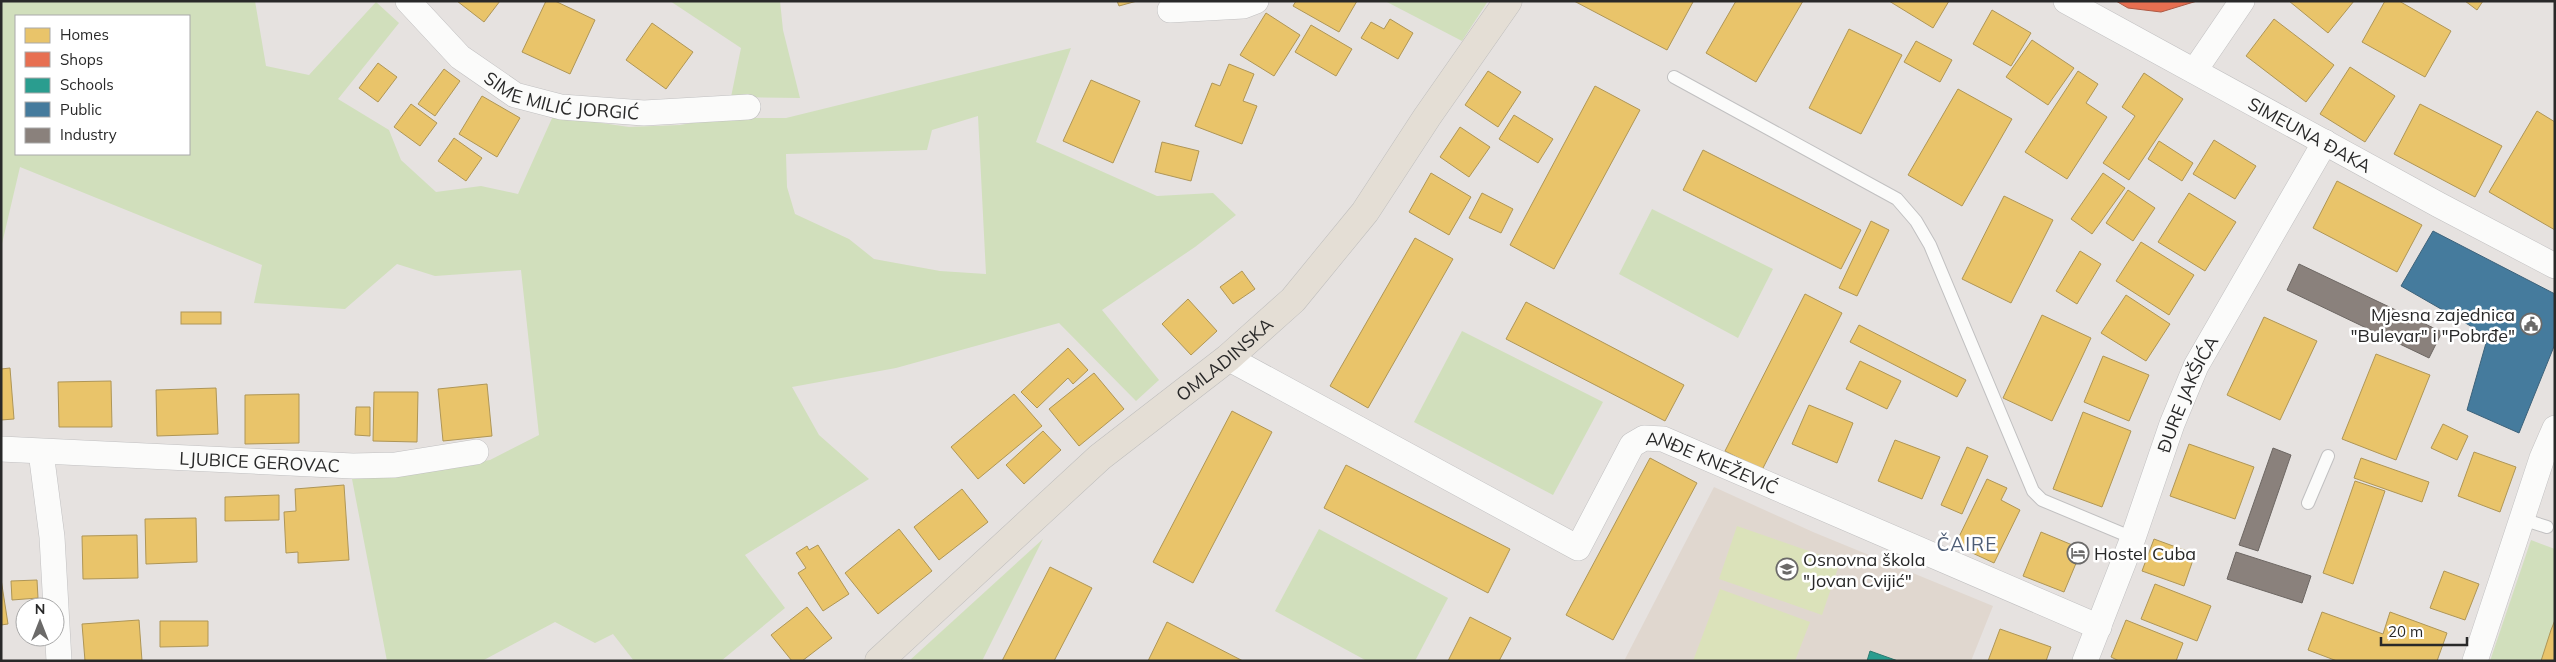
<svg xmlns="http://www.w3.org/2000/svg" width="2556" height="662" font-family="Mulish,sans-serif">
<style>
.education{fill:#e0d7cf}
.green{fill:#d1dfbc;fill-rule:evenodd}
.pitch{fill:#dbe2ba}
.homes{fill:#e9c46a;stroke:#af9656}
.shops{fill:#e76f51;stroke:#ae5a45}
.schools{fill:#2a9d8f;stroke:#2a7a70}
.public{fill:#457b9d;stroke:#3d627a}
.industry{fill:#8a817c;stroke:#6d6763}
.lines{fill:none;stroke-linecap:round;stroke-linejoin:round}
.service-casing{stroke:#c1c0c1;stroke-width:14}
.minor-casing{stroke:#c1c0c1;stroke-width:26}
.primary-casing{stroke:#bfbebd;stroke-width:29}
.service{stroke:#fbfbfa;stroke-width:12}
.minor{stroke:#fbfbfa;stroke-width:25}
.primary{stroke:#e4ded5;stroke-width:28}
.labels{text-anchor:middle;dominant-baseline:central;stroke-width:5;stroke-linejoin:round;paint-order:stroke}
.street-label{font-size:18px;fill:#292929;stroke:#fff}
.poi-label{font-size:18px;fill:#292929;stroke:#fff;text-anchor:start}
.neighbourhood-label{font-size:19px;letter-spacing:1px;fill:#4e5d75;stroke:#fff}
</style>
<rect width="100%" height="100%" fill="#e6e2e0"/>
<polygon class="education" points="1714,487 1813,532 1993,606 1971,661 1624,661"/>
<g class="green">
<path d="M1 1H255L266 66 309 75 376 2 399 23 338 99 389 130 401 160 436 192 481 186 518 194 553 116 629 127 680 125 720 118H786L1071 48 1036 142 1157 196 1213 193 1236 215 1195 247 1102 310 1159 380 1136 401 1059 323 896 368 792 387 819 435 869 479 745 555 785 608 721 661H634L613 634 595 643 555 622 482 661H387L352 479 423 471 490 460 539 435 521 270 435 276 397 264 345 309 254 303 262 265 20 167 1 248ZM16 16H189V154H16ZM978 116 986 274 940 271 874 259 849 239 795 214 787 187 786 154 927 150 932 130Z"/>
<polygon points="670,1 780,1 783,30 800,98 731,97 741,48"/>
<polygon points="1385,1 1488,1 1462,41"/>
<polygon points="1652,209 1773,269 1738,338 1619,274"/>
<polygon points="1462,331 1603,402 1553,495 1414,422"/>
<polygon points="1319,529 1448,598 1415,661 1367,661 1275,611"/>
<polygon points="1043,539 982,661 909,661"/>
<polygon points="2531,540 2555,549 2555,661 2490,661"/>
</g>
<g class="pitch">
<polygon points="1737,526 1840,562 1822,615 1719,579"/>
<polygon points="1720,589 1810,622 1795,661 1693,661"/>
</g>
<g class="homes">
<polygon points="457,1 500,1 484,22"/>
<polygon points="546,1 555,1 595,20 570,74 522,52"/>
<polygon points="1117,1 1137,1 1119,6"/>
<polygon points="1296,1 1357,1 1339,32 1293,6"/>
<polygon points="1574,1 1692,1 1693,2 1667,50"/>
<polygon points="1736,1 1803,1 1756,82 1706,53"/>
<polygon points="1889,1 1949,1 1933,28"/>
<polygon points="2289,1 2354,1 2328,33"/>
<polygon points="2385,1 2399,1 2451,31 2425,77 2362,42"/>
<polygon points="2465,1 2483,1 2477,10"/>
<polygon points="1992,10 2031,33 2011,66 1973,44"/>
<polygon points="1266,13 1300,35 1274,76 1240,55"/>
<polygon points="1390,19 1413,33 1398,59 1361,38 1371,22 1384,29"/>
<polygon points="2274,19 2334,65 2306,102 2246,56"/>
<polygon points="652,23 693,52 666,89 626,60"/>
<polygon points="1311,25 1352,49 1336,76 1295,52"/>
<polygon points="1849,29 1902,55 1861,134 1809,108"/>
<polygon points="2032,40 2074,68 2048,105 2006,77"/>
<polygon points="1916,41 1952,60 1940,82 1904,62"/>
<polygon points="378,63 397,77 378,102 359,88"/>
<polygon points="1229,64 1254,74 1243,101 1257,106 1242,144 1195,126 1212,83 1220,86"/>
<polygon points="2350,67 2395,96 2365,142 2320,114"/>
<polygon points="444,69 460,81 435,116 418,104"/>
<polygon points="1488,71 1521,92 1498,127 1465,105"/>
<polygon points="2078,71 2098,84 2086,103 2107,117 2067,179 2025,152"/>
<polygon points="2144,73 2183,99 2129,180 2103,163 2135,116 2122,107"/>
<polygon points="1091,80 1140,101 1113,163 1063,141"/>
<polygon points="1595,86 1640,110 1554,269 1510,245"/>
<polygon points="1958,89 2012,119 1962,206 1908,175"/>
<polygon points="482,96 520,118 497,157 459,134"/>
<polygon points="411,104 437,123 420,146 394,127"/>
<polygon points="2420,104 2502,146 2475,197 2394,154"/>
<polygon points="2537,111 2555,122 2555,230 2489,192"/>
<polygon points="1514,115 1553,139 1538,163 1499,139"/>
<polygon points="1460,127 1490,147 1469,177 1440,157"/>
<polygon points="454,138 482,158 466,181 438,161"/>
<polygon points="2214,140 2256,166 2235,199 2193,174"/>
<polygon points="2159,141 2193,163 2182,181 2148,159"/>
<polygon points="1162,142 1199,151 1191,181 1155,172"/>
<polygon points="1703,150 1861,230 1841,269 1683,190"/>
<polygon points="1431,173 1471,197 1449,235 1409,212"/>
<polygon points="2103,173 2125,188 2092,234 2071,219"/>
<polygon points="2337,181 2422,225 2397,272 2313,228"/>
<polygon points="2128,190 2155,208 2133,241 2106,223"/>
<polygon points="1482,193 1513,209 1501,233 1469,218"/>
<polygon points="2189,193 2236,222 2205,271 2158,242"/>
<polygon points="2004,196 2053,220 2011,303 1962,279"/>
<polygon points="1871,221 1889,230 1857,296 1839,288"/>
<polygon points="1415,238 1453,259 1368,408 1330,386"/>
<polygon points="2141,242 2194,275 2169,315 2116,281"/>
<polygon points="2080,251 2101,264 2077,304 2056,291"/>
<polygon points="1242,271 1255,289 1233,304 1220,287"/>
<polygon points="1805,294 1842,313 1762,470 1725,451"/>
<polygon points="2126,295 2170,324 2146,361 2101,333"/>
<polygon points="1188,299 1217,331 1191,355 1162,324"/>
<polygon points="1526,302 1684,385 1665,421 1506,339"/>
<rect x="181" y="312" width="40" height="12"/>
<polygon points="2042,315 2091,338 2052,421 2003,398"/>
<polygon points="2264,317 2317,341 2280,420 2227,395"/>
<polygon points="1859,325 1966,380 1957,397 1850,342"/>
<polygon points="1068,348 1088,370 1073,384 1068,378 1037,408 1021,392"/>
<polygon points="2376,354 2430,375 2396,460 2342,439"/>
<polygon points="2103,356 2149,375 2129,421 2084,402"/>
<polygon points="1860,361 1901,381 1887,409 1846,389"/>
<polygon points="10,368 14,419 1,420 1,369"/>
<polygon points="1094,373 1124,409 1079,446 1049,409"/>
<polygon points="111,381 112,427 59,427 58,382"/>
<polygon points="487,384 492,436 443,441 438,389"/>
<polygon points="216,388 218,434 157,436 156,390"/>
<polygon points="374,392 418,392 417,442 373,441"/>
<polygon points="299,394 299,443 245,444 245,395"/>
<polygon points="1014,394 1042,426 978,479 951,447"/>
<polygon points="1809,405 1853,423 1837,463 1792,444"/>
<polygon points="356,407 370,407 370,436 355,435"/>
<polygon points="1232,411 1272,432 1193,583 1153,562"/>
<polygon points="2083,412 2131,431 2102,507 2053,489"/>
<polygon points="2443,424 2468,436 2457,460 2431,448"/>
<polygon points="1043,431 1061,450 1024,484 1006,465"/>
<polygon points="1895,440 1940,457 1922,499 1878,481"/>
<polygon points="2189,444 2254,467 2235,519 2170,496"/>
<polygon points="1967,447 1988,456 1962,514 1941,505"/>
<polygon points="2474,452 2516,467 2500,512 2458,496"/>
<polygon points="1650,458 1697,483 1613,640 1566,615"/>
<polygon points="2361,458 2429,482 2422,502 2354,478"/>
<polygon points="1346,465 1510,549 1488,593 1324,508"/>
<polygon points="1987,479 2007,488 2001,500 2020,510 1994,563 1955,545"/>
<polygon points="2355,481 2385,491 2353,584 2323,573"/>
<polygon points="344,485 349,560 298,563 298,552 286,553 284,512 296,511 295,489"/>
<polygon points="962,489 988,522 939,560 914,527"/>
<polygon points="279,495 279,520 225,521 225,497"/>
<polygon points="196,518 197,562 146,564 145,519"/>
<polygon points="899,529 932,571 878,614 845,573"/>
<polygon points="2041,532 2082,549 2064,592 2023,576"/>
<polygon points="137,535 138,578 83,579 82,536"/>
<polygon points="2154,539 2195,554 2184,586 2142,571"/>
<polygon points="818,545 849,594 823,611 798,573 806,568 796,553 807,546 809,550"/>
<polygon points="1050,567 1092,588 1054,661 1002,661"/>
<polygon points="2444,571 2479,584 2465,620 2430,608"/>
<polygon points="1,579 8,624 1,625"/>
<polygon points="37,580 38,598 12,600 11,581"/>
<polygon points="2155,584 2211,606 2197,641 2141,619"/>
<polygon points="807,607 832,638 802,661 792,661 771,635"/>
<polygon points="2322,612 2383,634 2390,612 2447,633 2437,661 2337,661 2308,650"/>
<polygon points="1470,617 1511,638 1499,661 1448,661"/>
<polygon points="139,620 142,661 85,661 82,624"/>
<polygon points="2126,620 2183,643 2176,661 2119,661 2111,657"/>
<polygon points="2555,620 2555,661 2541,661 2551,630"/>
<polygon points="160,621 208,621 208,646 160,647"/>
<polygon points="1167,622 1243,661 1148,661"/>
<polygon points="2000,629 2051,647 2046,661 1988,661"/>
</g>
<polygon class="shops" points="2116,1 2197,1 2161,12 2128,8"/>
<polygon class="schools" points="1870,651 1898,661 1867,661"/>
<polygon class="public" points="2433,231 2555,294 2555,344 2519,433 2467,410 2488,336 2401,286"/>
<g class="industry">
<polygon points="2299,264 2442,332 2429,358 2287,290"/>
<polygon points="2273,448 2291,455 2258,551 2239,545"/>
<polygon points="2236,552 2311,576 2302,603 2227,579"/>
</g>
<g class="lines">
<g class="service-casing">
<g id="service">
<polyline points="1674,77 1897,199 1916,221 1930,245 2033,491 2042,500 2133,538"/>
<polyline points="2308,503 2328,456"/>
<polyline points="2522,519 2547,527"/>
</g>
</g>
<g class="minor-casing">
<g id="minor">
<path id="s1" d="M408 1 460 57 515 95 561 107 644 113 748 107"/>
<path id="s2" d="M2066 1 2439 205 2555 266"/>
<polyline points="1170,10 1243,6 1256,1"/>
<polyline points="2195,70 2242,1"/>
<path id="s3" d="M1228 358 1578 548 1632 445 1644 438 1663 439 2099 627"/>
<path id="s4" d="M1 449 353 466 395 465 476 452"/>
<polyline points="41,452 52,537 59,661"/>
<path id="s5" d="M2085 661 2133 538 2172 424 2196 366 2325 142"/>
<polyline points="2475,661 2542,458 2555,428"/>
</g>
</g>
<g class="primary-casing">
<g id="primary">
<path id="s6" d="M879 661 1100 457 1228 358 1293 300 1365 212 1427 117 1508 1"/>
</g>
</g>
<use href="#service" class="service"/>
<use href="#minor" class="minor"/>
<use href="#primary" class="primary"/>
</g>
<defs>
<g id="civic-ring" transform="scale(1.125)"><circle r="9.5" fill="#fff" stroke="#6b6a69" stroke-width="1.5"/><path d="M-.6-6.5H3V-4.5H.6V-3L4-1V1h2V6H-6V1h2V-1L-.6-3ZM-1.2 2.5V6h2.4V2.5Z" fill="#6b6a69"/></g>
<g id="hotel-ring" transform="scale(1.125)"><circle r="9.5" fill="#fff" stroke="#6b6a69" stroke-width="1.5"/><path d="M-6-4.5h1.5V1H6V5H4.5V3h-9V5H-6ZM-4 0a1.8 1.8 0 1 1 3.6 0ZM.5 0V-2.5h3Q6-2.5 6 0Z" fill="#6b6a69"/></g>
<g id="school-ring" transform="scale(1.125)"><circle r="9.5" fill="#fff" stroke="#6b6a69" stroke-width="1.5"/><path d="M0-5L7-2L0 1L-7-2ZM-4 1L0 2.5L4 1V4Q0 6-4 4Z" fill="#6b6a69"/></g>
</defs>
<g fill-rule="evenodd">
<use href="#civic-ring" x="2531" y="324"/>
<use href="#hotel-ring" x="2078" y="553"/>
<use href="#school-ring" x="1787" y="569"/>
</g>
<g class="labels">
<g class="street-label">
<text stroke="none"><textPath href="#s1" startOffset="189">SIME MILIĆ JORGIĆ</textPath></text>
<text stroke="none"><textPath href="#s2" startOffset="278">SIMEUNA ĐAKA</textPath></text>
<text stroke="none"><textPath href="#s6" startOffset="459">OMLADINSKA</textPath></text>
<text stroke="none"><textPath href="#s5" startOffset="286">ĐURE JAKŠIĆA</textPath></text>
<text stroke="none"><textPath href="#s4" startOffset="259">LJUBICE GEROVAC</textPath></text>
<text stroke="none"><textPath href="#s3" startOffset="601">ANĐE KNEŽEVIĆ</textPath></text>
</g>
<g class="poi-label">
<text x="2515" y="314" text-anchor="end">Mjesna zajednica<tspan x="2515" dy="21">"Bulevar" i "Pobrđe"</tspan></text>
<text x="2094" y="553">Hostel Cuba</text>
<text x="1803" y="559">Osnovna škola<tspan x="1803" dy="21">"Jovan Cvijić"</tspan></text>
</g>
<g class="neighbourhood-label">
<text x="1967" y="544">ČAIRE</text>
</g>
</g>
<rect width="2556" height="662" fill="none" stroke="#292929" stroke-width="5"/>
<rect x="15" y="15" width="175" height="140" fill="#ffffff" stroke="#a9a9a9"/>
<rect x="25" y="28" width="25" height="15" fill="#e9c46a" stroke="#a9a9a9"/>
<text x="60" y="40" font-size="15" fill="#292929">Homes</text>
<rect x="25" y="52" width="25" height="15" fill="#e76f51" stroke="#a9a9a9"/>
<text x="60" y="65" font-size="15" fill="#292929">Shops</text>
<rect x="25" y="78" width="25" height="15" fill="#2a9d8f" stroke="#a9a9a9"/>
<text x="60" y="90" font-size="15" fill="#292929">Schools</text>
<rect x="25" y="102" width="25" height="15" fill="#457b9d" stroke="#a9a9a9"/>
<text x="60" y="115" font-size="15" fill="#292929">Public</text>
<rect x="25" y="128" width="25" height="15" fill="#8a817c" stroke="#a9a9a9"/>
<text x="60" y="140" font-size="15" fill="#292929">Industry</text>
<g transform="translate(40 622)"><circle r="24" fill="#ffffff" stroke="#a9a9a9"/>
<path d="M0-4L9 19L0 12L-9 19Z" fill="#6b6a69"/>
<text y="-8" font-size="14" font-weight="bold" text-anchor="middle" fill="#292929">N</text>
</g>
<path d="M2381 637v8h86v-8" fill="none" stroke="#292929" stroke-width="2.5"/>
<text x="2388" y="637" font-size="15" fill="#292929" stroke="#ffffff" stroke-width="4" paint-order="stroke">20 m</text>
</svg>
